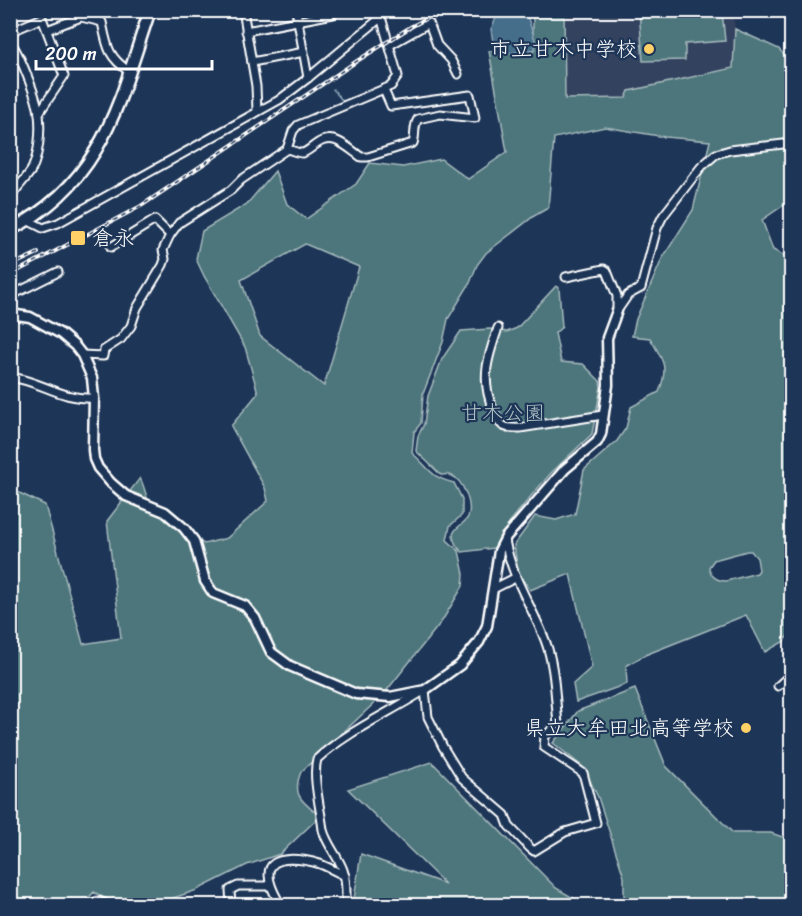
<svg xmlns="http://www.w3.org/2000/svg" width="802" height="916" font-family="Sriracha,'Klee One',sans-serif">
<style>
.built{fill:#33425f}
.green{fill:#4d767b;stroke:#a6babd;stroke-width:1.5;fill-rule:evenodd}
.water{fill:#446e8a;stroke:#8fa8b9;stroke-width:1.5}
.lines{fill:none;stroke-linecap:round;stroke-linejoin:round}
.stream{stroke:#8fa8b9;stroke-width:1.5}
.minor-casing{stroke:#fff;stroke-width:11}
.tertiary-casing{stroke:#fff;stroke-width:13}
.trunk-casing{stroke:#fff;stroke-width:15}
.minor{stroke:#1d3557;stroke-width:7}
.tertiary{stroke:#1d3557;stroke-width:8}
.trunk{stroke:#1d3557;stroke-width:10}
.rail-casing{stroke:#fff;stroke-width:4}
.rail{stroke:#1d3557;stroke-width:1.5;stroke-dasharray:4.5;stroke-linecap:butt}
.poi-dot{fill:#ffd166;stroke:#1d3557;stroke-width:2}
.labels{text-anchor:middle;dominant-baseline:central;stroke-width:4.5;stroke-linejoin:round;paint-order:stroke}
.poi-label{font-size:21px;fill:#fff;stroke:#1d3557;text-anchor:end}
.park-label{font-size:21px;fill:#afc1c4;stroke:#1d3557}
</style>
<rect width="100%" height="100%" fill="#1d3557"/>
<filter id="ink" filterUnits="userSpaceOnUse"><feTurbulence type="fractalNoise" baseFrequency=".0167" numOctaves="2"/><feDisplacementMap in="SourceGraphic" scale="12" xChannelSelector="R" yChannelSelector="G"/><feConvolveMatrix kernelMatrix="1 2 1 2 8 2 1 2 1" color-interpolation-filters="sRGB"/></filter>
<g filter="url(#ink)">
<polygon class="built" points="564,11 733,11 735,29 733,68 629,91 626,98 564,99"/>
<g class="green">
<path d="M533 11H564L565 99 626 98 629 91 733 68 735 29 779 49 791 63V200L762 220 773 250 791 259V632L783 642 765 652 746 615 645 655 626 666 627 684 576 702 573 684 592 667 570 574 530 590 518 572 514 545 535 516 556 520 575 514 584 470 617 441 626 428 631 407 659 392C669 366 663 360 650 338L632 336 636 319 662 259 693 210 710 141 665 137 605 127 554 138 548 208 534 216 486 253 477 265 470 283 448 319 443 342 423 394 421 423 414 432 412 453C431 469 428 476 454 483L462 499V515L450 526 447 540 459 551 464 574 463 586 442 621 384 694 301 772C291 796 303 802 320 816L280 854 247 865 197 890 153 905H116L94 892 82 905 11 906V489L45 505 83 644 121 638 107 521 140 478C144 485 145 493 148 500 157 517 188 533 204 544L227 538 268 501 265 488 231 426 258 393 245 347 204 276 196 259 202 231 247 204 275 171 287 204 306 219 356 184 370 163 403 167 441 159 468 179 507 152 489 51 533 52ZM305 244 359 267 324 386 260 336 241 280ZM747 551H751L757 558 759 570 757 573 726 581C717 581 710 576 709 567L714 560Z"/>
<polygon points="639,11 722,11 725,41 685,44 685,60 643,61"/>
<path d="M556 286 559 288 562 327 555 333 561 362 583 364 600 381 601 387 592 434 552 472 532 495 513 518 494 548 462 552C457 547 453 542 453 535 454 527 465 524 468 517 473 505 463 479 450 475 447 474 444 475 441 475L416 451 418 436 424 424 428 396 442 359 461 331 490 329 507 332 517 328Z"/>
<polygon points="635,689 666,766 733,833 771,833 791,840 791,905 624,905 624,877 598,797 583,767 553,743 578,711"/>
<polygon points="432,762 556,888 585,905 589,905 353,905 361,854 445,884 348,789"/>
</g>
<polygon class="water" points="515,11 526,12 535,40 535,50 495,55 491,29 496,18"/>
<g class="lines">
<polyline class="stream" points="333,89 345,104"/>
<g class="minor-casing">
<g id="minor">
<polyline points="243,10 256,86 257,110"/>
<polyline points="296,10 308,78"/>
<path d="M47 30 81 17 102 22C107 47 108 57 130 72"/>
<polyline points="246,31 333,14"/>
<polyline points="10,32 42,18 64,76 39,113"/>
<path d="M10 42C19 51 38 101 39 114 41 131 39 154 32 169 26 180 15 188 10 199"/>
<polyline points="390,45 429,23 437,45 451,60 458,74"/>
<polyline points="252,62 304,52"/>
<path d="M287 149C292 150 297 153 302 153 311 152 320 134 337 141 345 144 354 152 361 157H368L413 143C416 135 413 126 418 119L440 114 475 118 470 95 391 106 384 90"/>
<polyline points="29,221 43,228 58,223 279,100 308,78 390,10"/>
<polyline points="111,247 155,220 170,235"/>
<polyline points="566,277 604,269 607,271 617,296 617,309"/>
<polyline points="10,305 16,293 58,272"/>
<polyline points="617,311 628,295 641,288 657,228 663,216 701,167 716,154 730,150 792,143"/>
<path d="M498 328C488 357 480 379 493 409 500 426 502 429 520 428L603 415"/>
<polyline points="82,355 103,356 104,350 121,339 131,326 137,308 163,265 165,259 163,250 170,235 179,223 231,190 241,180 287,149 293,131 298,125 391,86 398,76 381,17"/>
<path d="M10 377C41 381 61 400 94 398"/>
<polyline points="493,589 515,578"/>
<polyline points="778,686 789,676 792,669"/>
<polyline points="88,906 98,901 113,906"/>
<polyline points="231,906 230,890 238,886 271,886"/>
<path d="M281 906C276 896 269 886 269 875 268 852 307 860 320 864 328 867 337 872 345 876"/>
<path d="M346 906C346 894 347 881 343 870 338 856 327 845 323 830 321 811 312 777 317 759 346 732 391 712 425 690L428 717 443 747 462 778 505 815 509 826 530 848 534 851 565 832 596 823 583 773 544 747 545 736 558 724C555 696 555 666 545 640 531 604 512 579 505 540"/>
</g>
</g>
<g class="tertiary-casing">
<polyline id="tertiary" points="10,314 30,317 61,334 75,346 82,355 92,378 94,398 93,450 94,459 98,468 111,483 126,496 165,512 184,528 194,541 205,581 213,593 245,606 255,618 271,652 290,666 356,694 390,697 425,690 460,665 479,642 487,626 499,551 506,537 565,469 597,442 601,434 608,385 607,338 617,311"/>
</g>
<g class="trunk-casing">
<path id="trunk" d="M10 230C104 182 119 101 150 10"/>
</g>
<use href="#minor" class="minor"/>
<use href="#tertiary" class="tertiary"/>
<use href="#trunk" class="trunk"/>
<g class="rail-casing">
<g id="rail">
<polyline points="10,266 38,253"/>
<polyline points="10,275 141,206 357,61 412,26 443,10"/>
</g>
</g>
<use href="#rail" class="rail"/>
</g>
</g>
<g class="poi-dot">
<circle cx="649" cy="49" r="6"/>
<rect x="70" y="230" width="16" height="16" rx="3"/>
<circle cx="746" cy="728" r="6"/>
</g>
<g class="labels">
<g class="poi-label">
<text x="637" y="49">市立甘木中学校</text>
<text x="92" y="238" text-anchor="start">倉永</text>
<text x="734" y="728">県立大牟田北高等学校</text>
</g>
<g class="park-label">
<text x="503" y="413">甘木公園</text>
</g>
</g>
<rect width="802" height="916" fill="none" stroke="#1d3557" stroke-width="36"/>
<rect x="18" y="18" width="766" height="880" fill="none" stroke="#fff" stroke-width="2" filter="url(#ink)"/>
<path d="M36 60v9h176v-9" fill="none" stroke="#ffffff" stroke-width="3"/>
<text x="45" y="60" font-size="18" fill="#ffffff" stroke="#1d3557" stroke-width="4.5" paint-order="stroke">200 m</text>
</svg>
